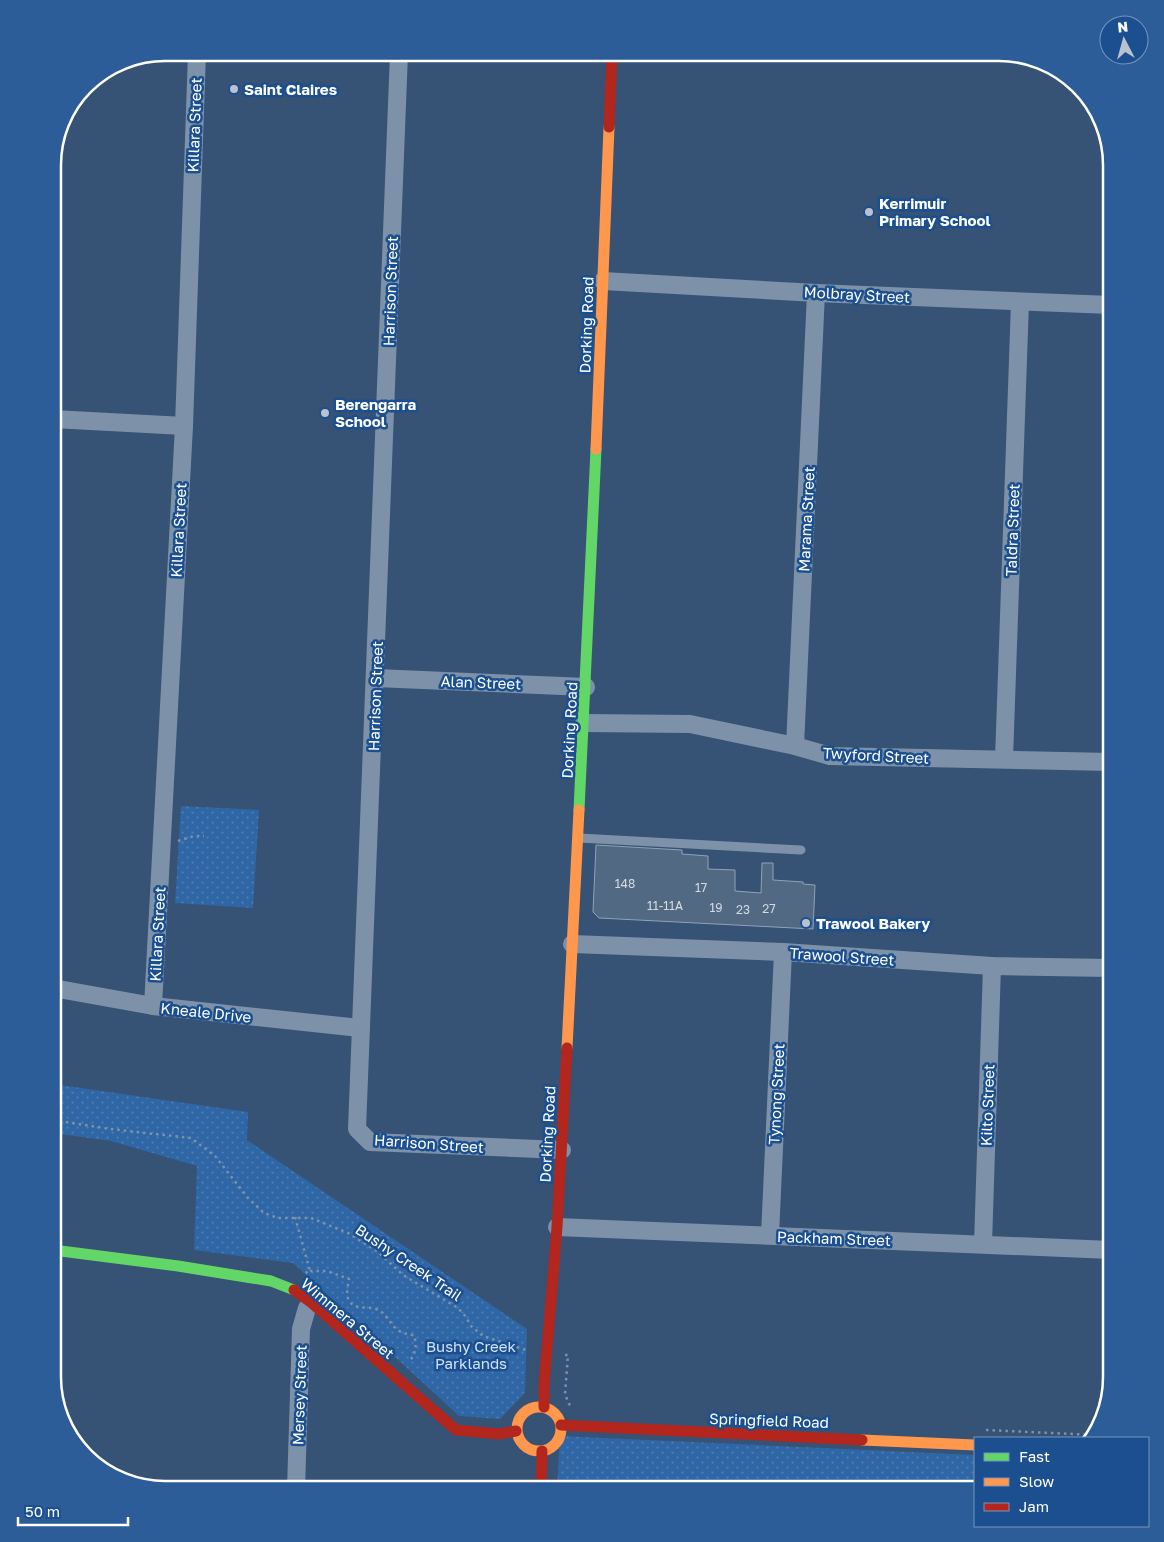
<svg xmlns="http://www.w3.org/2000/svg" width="1164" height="1542" font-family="'Golos Text',sans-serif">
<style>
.park{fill:url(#park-dots)}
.building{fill:#526984;stroke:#92a2b6}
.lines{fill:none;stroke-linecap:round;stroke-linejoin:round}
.path{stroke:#7d92a8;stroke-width:2.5;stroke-dasharray:2.5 4;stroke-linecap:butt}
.lane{stroke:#7d92a8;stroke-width:9}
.street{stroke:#7d92a8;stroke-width:18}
.fast{stroke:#63d668;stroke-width:11}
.slow{stroke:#ff974d;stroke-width:11}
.jam{stroke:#b3261e;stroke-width:11}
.poi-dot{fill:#b9c2ce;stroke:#1b4f8f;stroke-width:2}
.labels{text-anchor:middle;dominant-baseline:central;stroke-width:5;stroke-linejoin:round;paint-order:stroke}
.number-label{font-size:12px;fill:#d4dae0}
.poi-label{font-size:15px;font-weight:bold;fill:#fff;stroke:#1b4f8f;text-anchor:start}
.street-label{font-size:15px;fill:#fff;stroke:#1b4f8f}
.park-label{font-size:15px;fill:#cfe3fa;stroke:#1b4f8f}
.rim{fill:none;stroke:#fff;stroke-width:2.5}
</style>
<defs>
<pattern id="park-dots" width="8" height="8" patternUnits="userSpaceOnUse" patternTransform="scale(1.25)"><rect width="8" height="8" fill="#2f66a5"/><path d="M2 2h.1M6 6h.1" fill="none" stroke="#4e7db2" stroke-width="1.8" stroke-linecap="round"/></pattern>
</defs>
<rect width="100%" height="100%" fill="#365274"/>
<g class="park">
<polygon points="181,806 259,810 253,908 175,903"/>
<polygon points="53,1084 248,1112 247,1140 527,1329 525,1393 500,1419 459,1416 293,1263 194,1250 197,1166 111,1141 53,1133"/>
<polygon points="560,1436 975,1455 975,1489 557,1489"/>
</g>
<polygon class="building" points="596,845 682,850 682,854 708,856 708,869 735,870 735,891 761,893 762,863 773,863 773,880 803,882 803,884 815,885 813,929 599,918 593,912"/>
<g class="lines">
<g class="path">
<polyline points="178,841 194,836 204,836"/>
<polyline points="53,1120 110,1129 191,1138 215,1156 248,1198 264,1213 278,1218 311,1218 348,1233 378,1252 403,1275 458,1308 466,1317 471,1326 483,1336 529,1351"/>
<polyline points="295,1217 310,1271 303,1274"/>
<path d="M310 1271H327L349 1279C348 1286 345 1296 350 1302 356 1310 367 1306 376 1309 393 1316 388 1333 414 1335 417 1346 416 1353 409 1362"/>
<polyline points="565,1355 568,1355 565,1394 569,1404 572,1406"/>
<polyline points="986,1430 1095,1435"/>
</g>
<polyline class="lane" points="579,838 801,850"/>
<g class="street">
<polyline points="399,53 357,1129 370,1142 562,1150"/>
<polyline points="603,281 816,293 1111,305"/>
<polyline points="53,419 184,426"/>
<polyline points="376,678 586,687"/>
<polyline points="584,723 690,724 795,746 830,756 1111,762"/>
<polyline points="795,746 816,293"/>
<polyline points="1004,759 1020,302"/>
<polyline points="572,944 783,952 992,966 1111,968"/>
<polyline points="53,988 153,1006 360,1028"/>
<polyline points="153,1006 184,426 197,53"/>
<polyline points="557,1227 1111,1250"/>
<polyline points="770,1235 783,952"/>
<polyline points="983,1244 992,966"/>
<polyline points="296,1489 301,1329 307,1308 312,1303"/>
</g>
<g class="fast">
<polyline points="579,810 596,449"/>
<polyline points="53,1250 178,1266 271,1281 294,1290"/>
</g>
<g class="slow">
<polyline points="596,449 609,127"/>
<polyline points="567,1048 579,810"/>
<circle cx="539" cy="1429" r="22"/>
<polyline points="862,1440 975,1445"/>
</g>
<g class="jam">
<polyline points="609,127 612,53"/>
<polyline points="294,1290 312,1303 456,1430 499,1434 516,1431"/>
<polyline points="544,1407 544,1385 557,1227 567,1048"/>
<polyline points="561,1425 862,1440"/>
<polyline points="541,1489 542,1451"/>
</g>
</g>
<g class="poi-dot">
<circle cx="234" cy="89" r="5"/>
<circle cx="869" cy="212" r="5"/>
<circle cx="325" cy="413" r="5"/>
<circle cx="806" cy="923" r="5"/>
</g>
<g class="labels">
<g class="number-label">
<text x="625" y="883">148</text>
<text x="701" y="887">17</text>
<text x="665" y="905">11-11A</text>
<text x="716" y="907">19</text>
<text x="769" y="908">27</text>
<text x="743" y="909">23</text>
</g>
<g class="poi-label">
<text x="244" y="89">Saint Claires</text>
<text x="879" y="203">Kerrimuir<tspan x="879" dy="17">Primary School</tspan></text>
<text x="335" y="404">Berengarra<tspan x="335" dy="17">School</tspan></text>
<text x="816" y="923">Trawool Bakery</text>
</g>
<g class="street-label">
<text transform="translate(194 125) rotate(-88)">Killara Street</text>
<text transform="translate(390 291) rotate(-88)">Harrison Street</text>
<text transform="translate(857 294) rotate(3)">Molbray Street</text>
<text transform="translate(586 325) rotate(-88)">Dorking Road</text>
<text transform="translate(806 519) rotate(-87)">Marama Street</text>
<text transform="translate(178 530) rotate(-87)">Killara Street</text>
<text transform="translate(1012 530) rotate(-88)">Taldra Street</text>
<text transform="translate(481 682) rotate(2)">Alan Street</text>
<text transform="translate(375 696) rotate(-88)">Harrison Street</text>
<text transform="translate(569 730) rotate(-87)">Dorking Road</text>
<text transform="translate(876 755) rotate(3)">Twyford Street</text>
<text transform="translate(157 934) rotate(-87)">Killara Street</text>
<text transform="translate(842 956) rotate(4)">Trawool Street</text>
<text transform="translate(206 1012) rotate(6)">Kneale Drive</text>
<text transform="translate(776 1094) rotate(-87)">Tynong Street</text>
<text transform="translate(987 1105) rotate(-88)">Kilto Street</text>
<text transform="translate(547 1134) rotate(-87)">Dorking Road</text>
<text transform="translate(429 1143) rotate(4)">Harrison Street</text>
<text transform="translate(834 1238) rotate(2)">Packham Street</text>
<text transform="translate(409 1262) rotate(34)">Bushy Creek Trail</text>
<text transform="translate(348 1318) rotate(40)">Wimmera Street</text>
<text transform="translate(299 1395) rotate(-88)">Mersey Street</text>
<text transform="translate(769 1420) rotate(2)">Springfield Road</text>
</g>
<g class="park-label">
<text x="471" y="1346">Bushy Creek<tspan x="471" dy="17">Parklands</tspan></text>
</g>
</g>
<path d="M0 0H1164V1542H0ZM165 61H999A104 104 0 0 1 1103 165V1377A104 104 0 0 1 999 1481H165A104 104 0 0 1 61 1377V165A104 104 0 0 1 165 61Z" fill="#2d5d98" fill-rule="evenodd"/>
<path class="rim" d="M165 61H999A104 104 0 0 1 1103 165V1377A104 104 0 0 1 999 1481H165A104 104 0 0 1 61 1377V165A104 104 0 0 1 165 61Z"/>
<rect x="974" y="1437" width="175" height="90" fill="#1b4f8f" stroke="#7695bc"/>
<rect x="984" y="1453" width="25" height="8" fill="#63d668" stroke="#7695bc"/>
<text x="1019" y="1462" font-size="15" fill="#ffffff">Fast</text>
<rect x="984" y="1478" width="25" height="8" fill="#ff974d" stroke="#7695bc"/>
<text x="1019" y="1487" font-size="15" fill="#ffffff">Slow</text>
<rect x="984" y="1503" width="25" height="8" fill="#b3261e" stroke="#7695bc"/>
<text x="1019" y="1512" font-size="15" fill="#ffffff">Jam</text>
<g transform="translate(1124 40) rotate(354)"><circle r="24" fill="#1b4f8f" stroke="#7695bc"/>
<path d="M0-4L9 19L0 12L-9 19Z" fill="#b9c2ce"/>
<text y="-8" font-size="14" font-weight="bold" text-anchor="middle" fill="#ffffff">N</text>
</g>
<path d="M18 1517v8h110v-8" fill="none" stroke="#ffffff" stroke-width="2.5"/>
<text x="25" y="1517" font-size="15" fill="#ffffff" stroke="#1b4f8f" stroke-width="4" paint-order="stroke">50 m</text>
</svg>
